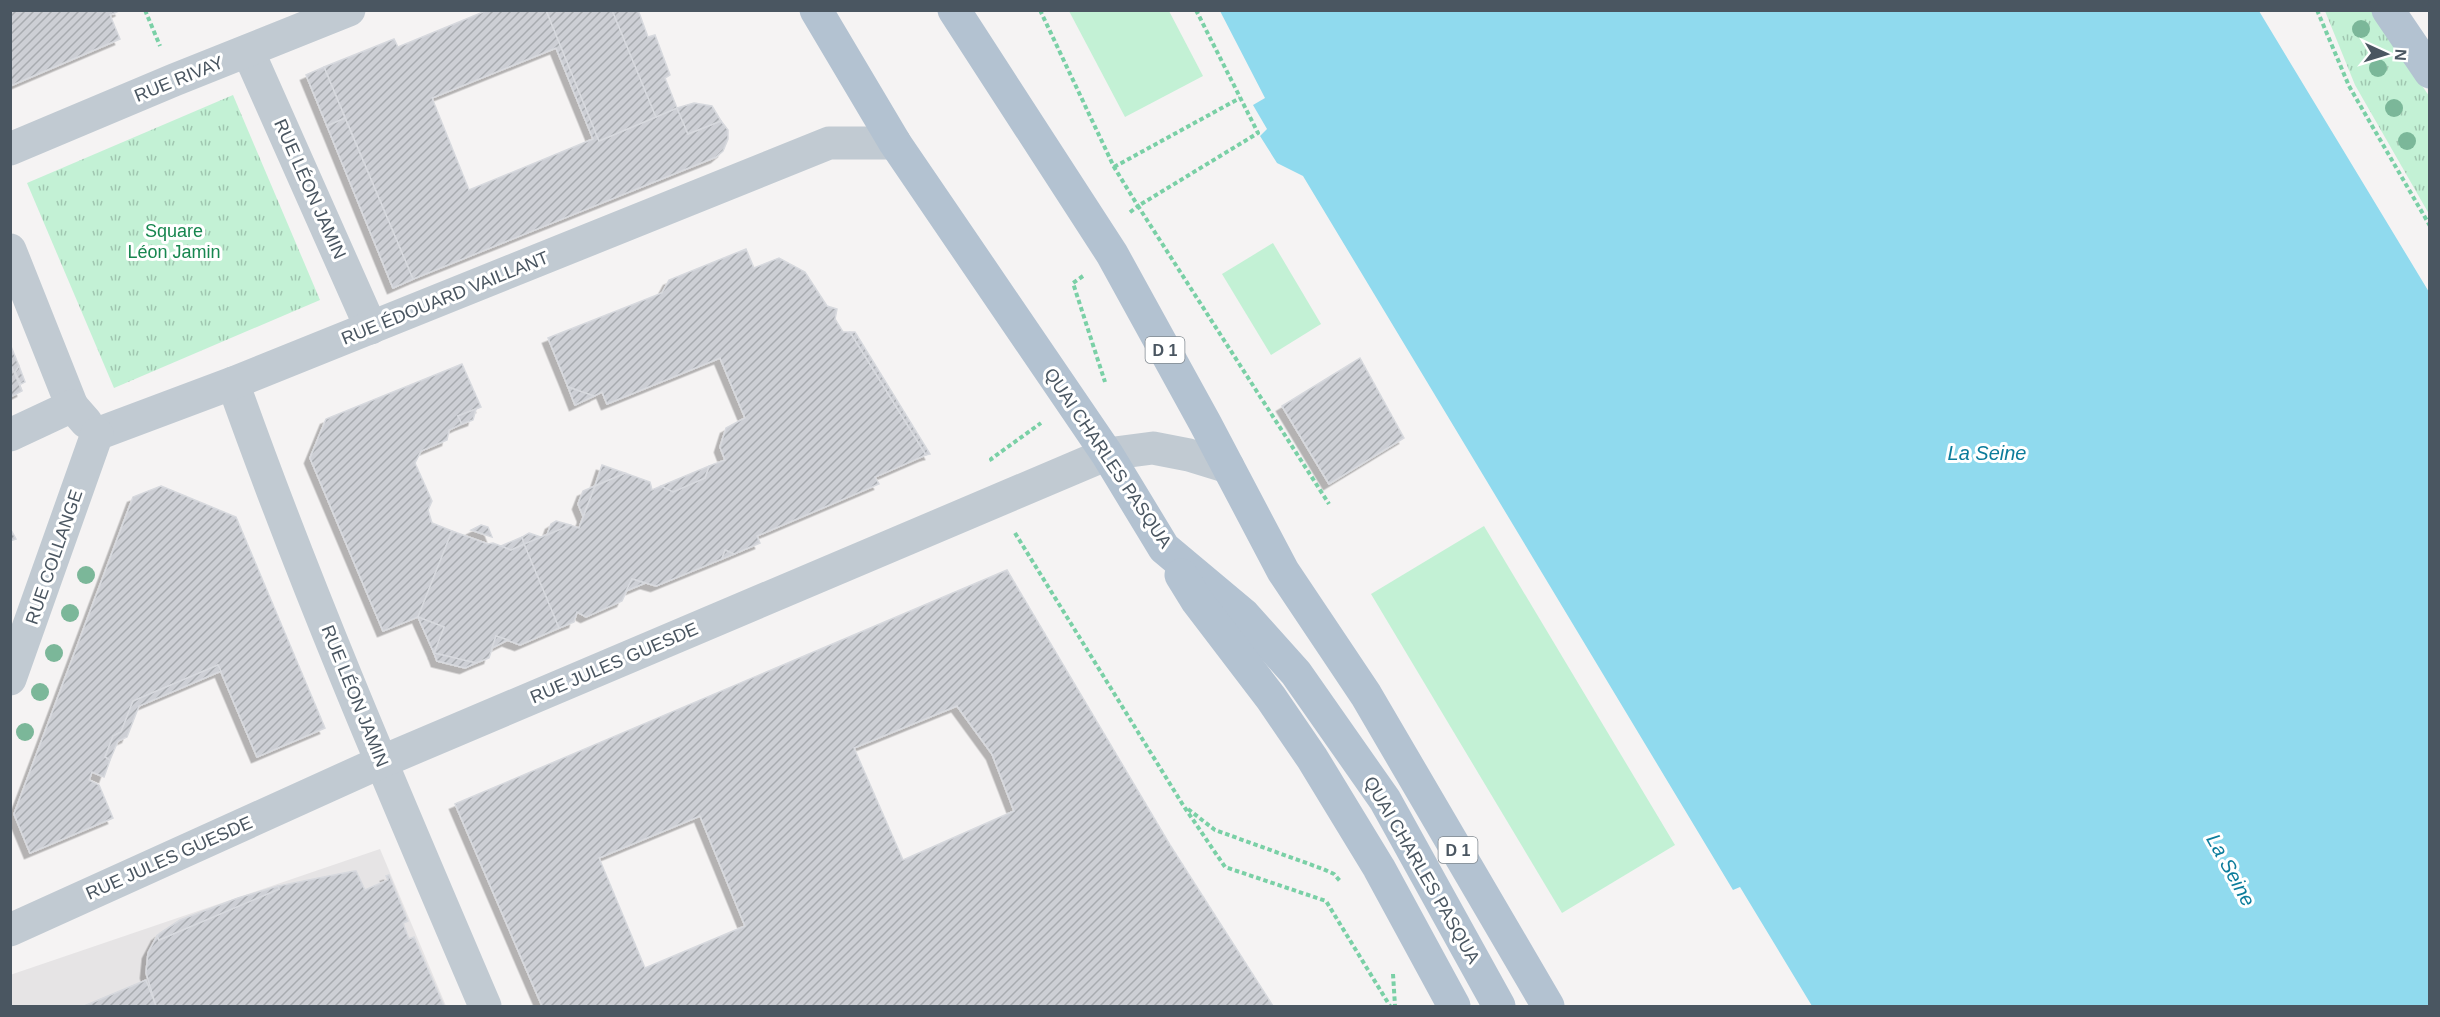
<svg xmlns="http://www.w3.org/2000/svg" width="2440" height="1017" font-family="Arial,sans-serif">
<style>
.education{fill:#e6e4e5}
.grass{fill:url(#grass-tufts)}
.pitch{fill:#c3f1d5}
.water{fill:#90daee}
.building{fill:url(#building-hatch);stroke:#d7d9de;stroke-width:1.5;fill-rule:evenodd;filter:url(#shadow)}
.lines{fill:none;stroke-linecap:round;stroke-linejoin:round}
.path{stroke:#7ad0a6;stroke-width:4;stroke-dasharray:4.5 3;stroke-linecap:butt}
.minor{stroke:#c1cad2;stroke-width:33}
.major{stroke:#b3c2d1;stroke-width:33}
.tree{fill:#7bb799}
.labels{text-anchor:middle;dominant-baseline:central;stroke-width:6;stroke-linejoin:round;paint-order:stroke}
.shield{fill:#fff;stroke:#808990;stroke-width:1.5}
.shield-label{font-size:16px;font-weight:bold;fill:#4a5661}
.street-label{font-size:18px;fill:#4a5661;stroke:#fff}
.park-label{font-size:18px;fill:#17864f;stroke:#fff}
.water-label{font-size:20px;font-style:italic;fill:#0c7c9b;stroke:#fff}
</style>
<defs>
<pattern id="grass-tufts" width="24" height="20" patternUnits="userSpaceOnUse" patternTransform="scale(1.5)"><rect width="24" height="20" fill="#c3f1d5"/><path d="M3 7l-1-3M5 7V3M7 7l1-3M15 17l-1-3M17 17v-4M19 17l1-3" fill="none" stroke="#a0c6b0"/></pattern>
<pattern id="building-hatch" width="6" height="6" patternUnits="userSpaceOnUse" patternTransform="scale(1.5)"><rect width="6" height="6" fill="#cdcfd5"/><path d="M-1 1l2-2M0 6l6-6M5 7l2-2" fill="none" stroke="#a8abb0"/></pattern>
<filter id="shadow"><feDropShadow dx="-5.5" dy="5.5" stdDeviation="0" flood-color="#0004"/></filter>
</defs>
<rect width="100%" height="100%" fill="#f5f3f3"/>
<polygon class="education" points="380,849 446,1006 11,1006 10,975"/>
<g class="grass">
<polygon points="2325,11 2372,11 2429,96 2429,214 2355,85"/>
<polygon points="233,95 320,300 114,388 27,183"/>
</g>
<g class="pitch">
<polygon points="1069,11 1169,11 1203,76 1125,117"/>
<polygon points="1273,243 1321,324 1271,355 1222,274"/>
<polygon points="1484,526 1675,845 1562,913 1371,594"/>
</g>
<polygon class="water" points="1220,11 2259,11 2429,292 2429,1006 1812,1006 1740,887 1733,890 1303,176 1277,163 1260,136 1267,129 1253,105 1265,98"/>
<g class="building">
<polygon points="10,10 121,10 110,15 120,39 10,86"/>
<path d="M488 10H546L599 141 677 108 688 134 721 121 728 130V139L723 151 716 157 413 279 324 67 394 39 398 47ZM556 48 593 139 469 190 432 98Z"/>
<polygon points="546,10 612,10 656,117 599,141"/>
<polygon points="612,10 638,10 648,37 655,35 670,75 665,78 677,108 656,117"/>
<polygon points="324,67 345,118 327,126 306,75"/>
<polygon points="694,103 712,106 721,121 688,134 677,108"/>
<polygon points="345,118 413,279 393,288 327,126"/>
<polygon points="746,249 754,268 779,258 805,272 827,306 837,309 835,319 843,332 850,332 926,455 875,477 879,484 757,536 760,543 734,554 725,550 722,559 656,586 632,579 622,601 586,617 577,612 574,622 559,628 524,544 570,525 579,528 595,486 625,473 650,482 652,490 661,486 673,492 705,478 709,466 725,460 720,447 726,428 745,418 720,358 607,404 602,392 594,396 568,387 548,338 662,293 669,280"/>
<polygon points="850,332 855,332 930,454 926,455"/>
<polygon points="10,344 19,366 15,372 22,391 10,363"/>
<polygon points="1360,358 1404,438 1329,484 1282,406"/>
<polygon points="10,363 22,391 10,397"/>
<polygon points="462,364 481,407 458,416 462,424 449,430 447,440 421,451 415,463 432,501 428,510 432,523 452,531 418,617 383,631 310,458 326,419"/>
<polygon points="19,366 25,382 21,384 15,372"/>
<polygon points="568,387 594,396 575,405"/>
<polygon points="476,409 473,420 462,424 458,416"/>
<polygon points="602,465 625,473 595,486"/>
<polygon points="709,466 705,478 673,492 661,486"/>
<polygon points="161,486 236,517 325,728 257,757 218,665 133,701 121,732 113,736 105,757 110,760 104,777 92,772 89,780 99,785 113,818 30,853 14,814 133,497"/>
<polygon points="595,486 583,516 578,504 583,491"/>
<polygon points="556,521 570,525 547,535 551,524"/>
<polygon points="481,525 488,527 492,537 471,530"/>
<polygon points="10,528 16,539 10,541"/>
<polygon points="452,531 488,544 493,543 511,550 524,544 559,628 520,645 496,636 489,658 476,663 434,653 444,627 418,617"/>
<polygon points="529,533 541,537 524,544 522,537"/>
<polygon points="522,537 524,544 511,550 501,546"/>
<polygon points="725,550 734,554 722,559"/>
<path d="M1007 570 1170 845 1273 1006H542L455 804ZM957 706 992 754 1014 811 903 860 854 748ZM700 816 745 926 645 968 599 858Z"/>
<polygon points="632,579 645,583 626,591"/>
<polygon points="418,617 444,627 434,653"/>
<polygon points="496,636 508,640 492,648"/>
<polygon points="434,653 476,663 465,668 437,661"/>
<polygon points="218,665 221,671 139,706 127,737 118,741 110,760 105,757 113,736 121,732 133,701"/>
<polygon points="354,871 356,871 365,890 388,880 386,876 389,875 408,921 403,923 409,939 414,937 444,1006 156,1006 146,973 148,953 157,936 159,940 279,889 278,886"/>
<polygon points="278,886 279,889 159,940 157,936 160,933 180,920 238,898"/>
<polygon points="146,980 156,1006 84,1006"/>
</g>
<g class="lines">
<g class="path">
<polyline points="145,10 160,46"/>
<polyline points="1040,10 1114,167 1138,206 1129,213"/>
<polyline points="1196,10 1258,133 1138,206 1329,504"/>
<polyline points="2317,10 2349,86 2430,226"/>
<polyline points="1114,167 1240,98"/>
<polyline points="1083,276 1073,283 1105,382"/>
<polyline points="992,461 991,459 1041,423"/>
<polyline points="1015,533 1183,805 1225,867 1326,901 1390,1006"/>
<polyline points="1188,809 1215,830 1323,869 1334,874 1340,881"/>
<polyline points="1393,974 1395,1006"/>
</g>
<g class="minor">
<polyline points="248,51 371,328"/>
<polyline points="10,149 174,80 349,10"/>
<polyline points="10,250 72,406"/>
<path d="M233 383C308 594 397 800 485 1006"/>
<polyline points="97,434 233,383 829,143 895,143"/>
<polyline points="10,435 72,406 86,422"/>
<polyline points="10,679 97,434"/>
<polyline points="10,930 381,762 1107,454 1153,448 1189,455 1228,467"/>
</g>
<g class="major">
<polyline points="816,10 895,143 1107,454 1164,548 1244,615 1296,673 1385,800 1499,1006"/>
<polyline points="954,10 1112,254 1205,423 1283,571 1366,695 1548,1006"/>
<polyline points="2388,10 2430,72"/>
<polyline points="1181,575 1197,601 1271,698 1312,758 1379,868 1454,1006"/>
</g>
</g>
<g class="tree">
<circle cx="2361" cy="29" r="9"/>
<circle cx="2378" cy="68" r="9"/>
<circle cx="2394" cy="108" r="9"/>
<circle cx="2407" cy="141" r="9"/>
<circle cx="86" cy="575" r="9"/>
<circle cx="70" cy="613" r="9"/>
<circle cx="54" cy="653" r="9"/>
<circle cx="40" cy="692" r="9"/>
<circle cx="25" cy="732" r="9"/>
</g>
<g class="labels">
<g class="shield">
<rect x="1145.5" y="337" width="39" height="26" rx="4.5"/>
<rect x="1438.5" y="837" width="39" height="26" rx="4.5"/>
</g>
<g class="shield-label">
<text x="1165" y="350">D 1</text>
<text x="1458" y="850">D 1</text>
</g>
<g class="street-label">
<text transform="translate(179 79) rotate(-22)">RUE RIVAY</text>
<text transform="translate(310 189) rotate(66)">RUE LÉON JAMIN</text>
<text transform="translate(445 298) rotate(-22)">RUE ÉDOUARD VAILLANT</text>
<text transform="translate(1108 458) rotate(56)">QUAI CHARLES PASQUA</text>
<text transform="translate(54 557) rotate(-71)">RUE COLLANGE</text>
<text transform="translate(614 663) rotate(-23)">RUE JULES GUESDE</text>
<text transform="translate(355 696) rotate(68)">RUE LÉON JAMIN</text>
<text transform="translate(169 858) rotate(-24)">RUE JULES GUESDE</text>
<text transform="translate(1422 870) rotate(60)">QUAI CHARLES PASQUA</text>
</g>
<g class="park-label">
<text x="174" y="231">Square<tspan x="174" dy="21">Léon Jamin</tspan></text>
</g>
<g class="water-label">
<text x="1987" y="453">La Seine</text>
<text transform="translate(2231 870) rotate(61)">La Seine</text>
</g>
</g>
<rect width="2440" height="1017" fill="none" stroke="#4a5661" stroke-width="24"/>
<g transform="translate(2386 54) rotate(94)" stroke="#ffffff" stroke-width="4.5" paint-order="stroke">
<path d="M0-4.5L10 22L0 15L-10 22Z" fill="#4a5661"/>
<text y="-9" font-size="16" font-weight="bold" text-anchor="middle" fill="#4a5661">N</text>
</g>
</svg>
